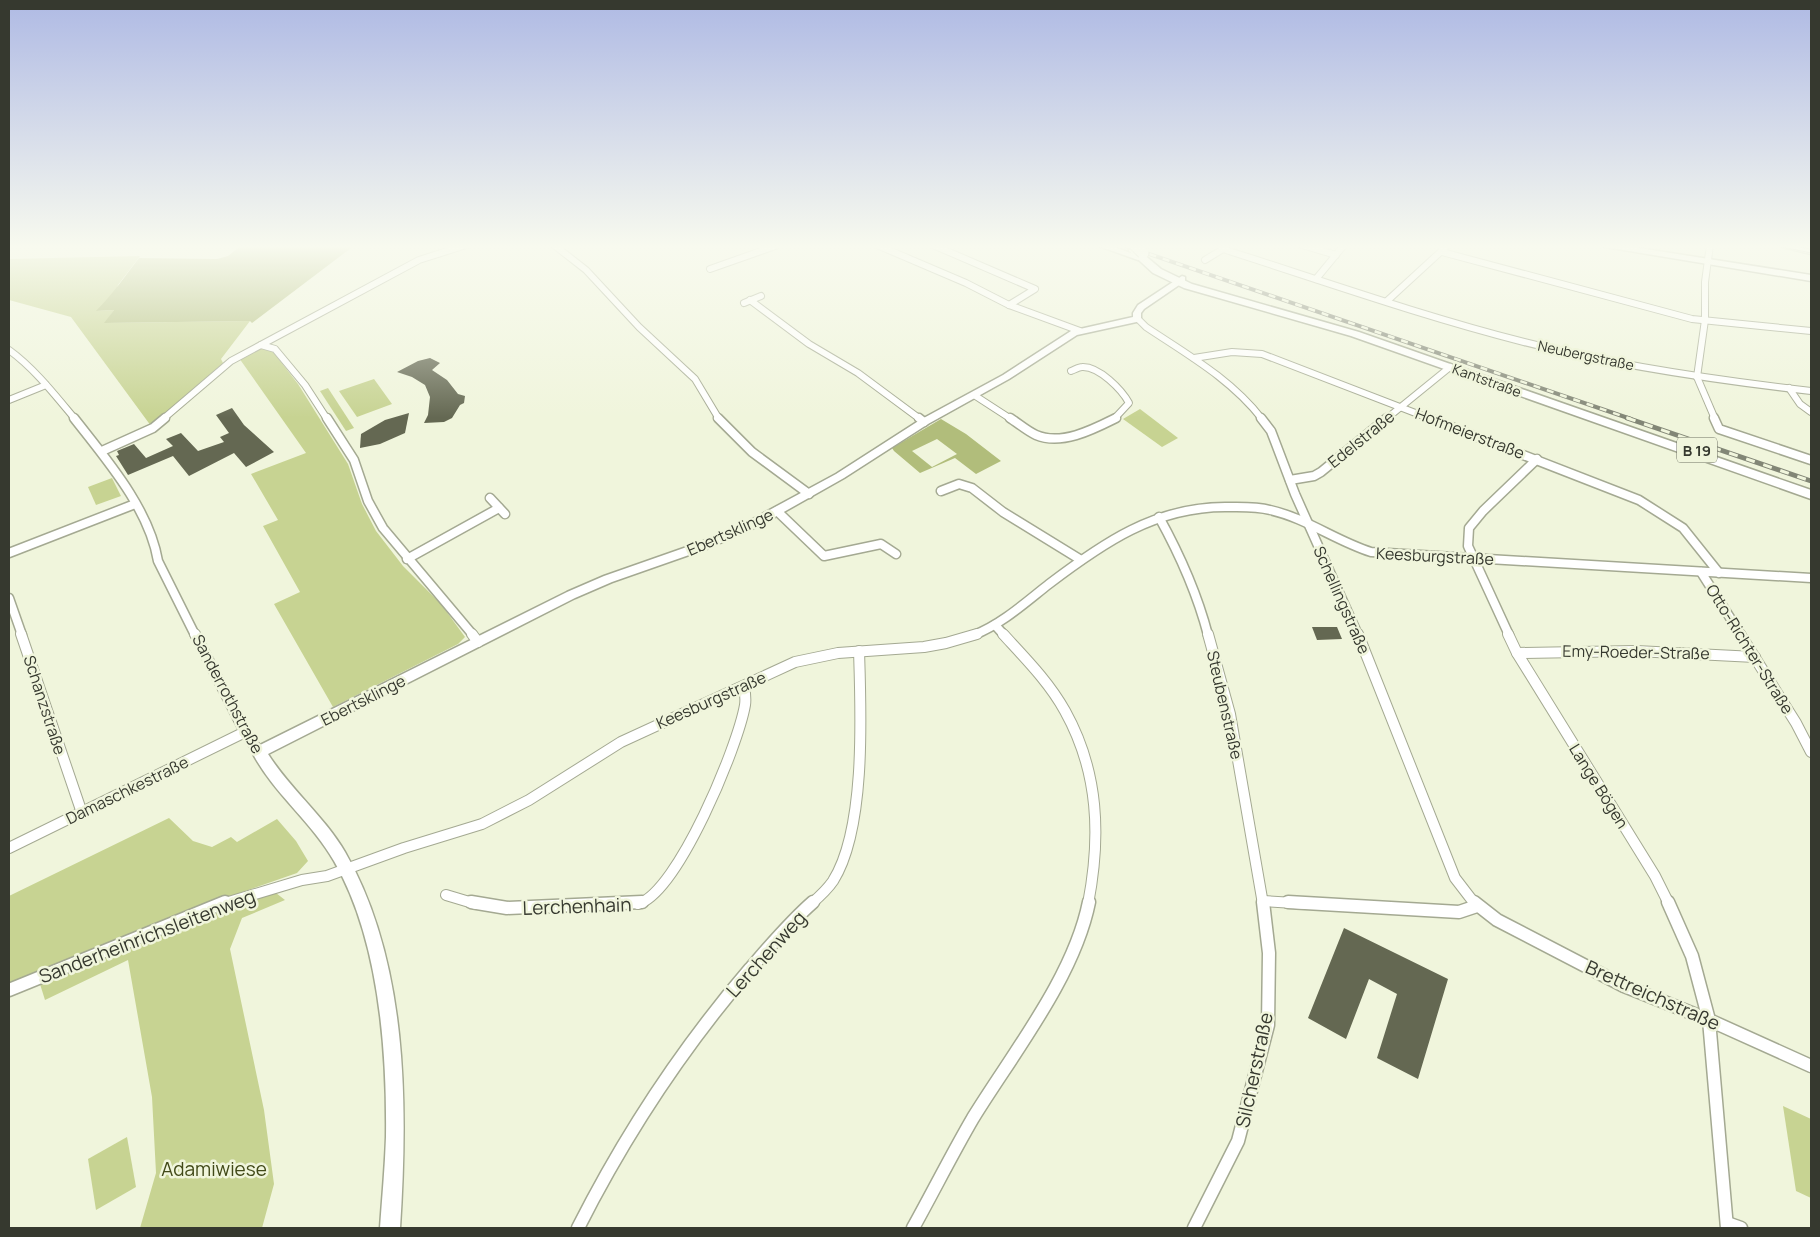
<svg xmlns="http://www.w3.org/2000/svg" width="1820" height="1237" font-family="Manrope,sans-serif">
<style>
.green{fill:#c7d392}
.forest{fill:#b1bd7b;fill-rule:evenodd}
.building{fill:#646852}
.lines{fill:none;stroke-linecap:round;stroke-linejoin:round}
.street-far3-casing{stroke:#a4a992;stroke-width:8}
.street-far2-casing{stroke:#a4a992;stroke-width:11}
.street-far1-casing{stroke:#a4a992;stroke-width:12}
.street-casing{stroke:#a4a992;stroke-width:15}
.secondary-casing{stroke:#a4a992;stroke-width:3}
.primary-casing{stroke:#a4a992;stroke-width:3}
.street-far3{stroke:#fff;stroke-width:6}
.street-far2{stroke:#fff;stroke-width:8}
.street-far1{stroke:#fff;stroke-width:10}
.street{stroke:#fff;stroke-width:12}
.secondary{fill:#fff;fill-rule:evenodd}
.primary{fill:#fff;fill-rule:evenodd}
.tram{stroke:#828676;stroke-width:1}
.rail-far1-casing{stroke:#828676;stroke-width:4}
.rail-casing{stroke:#828676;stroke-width:5}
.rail-far1{stroke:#f0f5dc;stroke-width:2.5;stroke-dasharray:7;stroke-linecap:butt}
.rail{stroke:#f0f5dc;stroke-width:3;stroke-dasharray:9;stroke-linecap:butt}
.primary-bridge-casing{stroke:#a4a992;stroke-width:13;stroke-linecap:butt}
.primary-bridge{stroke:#fff;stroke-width:11}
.labels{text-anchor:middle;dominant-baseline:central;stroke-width:5;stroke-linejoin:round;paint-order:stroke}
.far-street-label{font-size:14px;fill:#36392f;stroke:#f0f5dc}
.shield{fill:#f0f5dc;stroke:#6e7163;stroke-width:1}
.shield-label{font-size:15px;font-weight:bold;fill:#36392f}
.street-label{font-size:16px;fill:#36392f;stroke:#f0f5dc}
.near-street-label{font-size:19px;fill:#36392f;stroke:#f0f5dc}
.near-park-label{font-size:19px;fill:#414918;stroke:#f0f5dc}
</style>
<rect width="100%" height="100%" fill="#f0f5dc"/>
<g class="green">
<polygon points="140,256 118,285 116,291 97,311 114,310 105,323 250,321 221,359 223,363 151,426 71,317 9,300 9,259"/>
<polygon points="257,349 269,349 274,353 298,384 348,464 362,504 376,531 403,566 441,604 465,637 458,644 333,707 274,604 300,592 263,526 278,520 251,474 306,453 239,358"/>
<polygon points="374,379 392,404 357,417 339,391"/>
<polygon points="328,388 354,428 346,431 320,391"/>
<polygon points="1140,409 1178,438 1162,447 1123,419"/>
<polygon points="112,478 121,496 96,505 88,487"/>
<polygon points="169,818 193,841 212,847 231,837 237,842 277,819 296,841 308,861 297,873 214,902 9,984 9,896"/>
<polygon points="276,893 285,900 242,918 230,949 264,1110 274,1184 262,1228 140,1228 156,1173 152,1097 128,960 45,1000 40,984 235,903"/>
<polygon points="1783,1106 1811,1119 1811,1198 1796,1191"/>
<polygon points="127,1137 136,1187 96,1210 88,1159"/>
</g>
<g class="forest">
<path d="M242 245H355L252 323 250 321 104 323 114 310 96 311C113 294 125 276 139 258L217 259 228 256Z"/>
<path d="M941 419 966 434 1001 461 976 474 955 458 920 473 894 451 892 448ZM937 439 957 454 932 467 912 451Z"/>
</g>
<g class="building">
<polygon points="430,358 440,363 432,370 447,380 458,394 465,396 464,403 460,405 452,418 444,422 424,423 428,415 430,397 425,385 412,377 397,372 418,361"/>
<polygon points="232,408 244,425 274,452 246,467 234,453 189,476 173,456 128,475 116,456 119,455 117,451 134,444 146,458 173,446 166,439 181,433 198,451 224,442 220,437 229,433 216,415"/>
<polygon points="409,413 405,433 380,444 360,448 361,434 385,420"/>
<polygon points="1312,627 1337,627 1342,639 1317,640"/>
<polygon points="1344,928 1448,979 1418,1079 1377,1058 1397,994 1369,979 1346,1039 1308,1018"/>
</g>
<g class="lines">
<g class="street-far3-casing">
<g id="street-far3">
<polyline points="554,245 586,270 639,327 695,379 719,419"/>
<polyline points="877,245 966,283 1009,305 1080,331"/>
<polyline points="933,245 1035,289 1009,305"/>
<polyline points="1302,245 1336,255"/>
<path d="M1223 249C1323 281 1422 316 1524 342 1618 366 1714 380 1811 391"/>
<polyline points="1442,252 1692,319 1811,331"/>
<polyline points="1205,260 1223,249 1224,245"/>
<polyline points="710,269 778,245"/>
<polyline points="1316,279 1344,245"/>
<polyline points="750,300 809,344 858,373 920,419"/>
<polyline points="1387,301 1448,245"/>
<polyline points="744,303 761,296"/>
<path d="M1138 319 1146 327C1188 355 1231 379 1262 419"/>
<polyline points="261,345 275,349 305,385 327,419"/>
<path d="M9 350C34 368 55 395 75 419"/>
<polyline points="1194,358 1232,352 1262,354 1431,419"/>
<path d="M1071 371C1074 370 1079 367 1082 367 1099 366 1122 390 1129 403L1114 419"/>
<polyline points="1697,377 1715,419"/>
<polyline points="1697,377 1705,320 1705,282 1710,245"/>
<polyline points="1789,388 1800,404 1811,412"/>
<polyline points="974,395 1011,419"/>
<polyline points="9,400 46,385"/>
<polyline points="163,419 231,361 419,260 466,245"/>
<polyline points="1386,419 1450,367"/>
</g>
</g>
<g class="street-far2-casing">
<g id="street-far2">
<path d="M74 418C106 459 149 508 158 561L195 635"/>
<polyline points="327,418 354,460 368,501 383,528 473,635"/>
<polyline points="718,418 752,452 809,494"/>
<polyline points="919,418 924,422"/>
<path d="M1010 418C1018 423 1027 431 1036 435 1062 446 1094 429 1116 418"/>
<polyline points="1261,418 1271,431 1295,494 1358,635"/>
<polyline points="1428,418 1639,500 1683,528 1719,573"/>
<polyline points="1714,418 1719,429 1811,460"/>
<polyline points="102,451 153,428 165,418"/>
<polyline points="1290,480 1314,476 1321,472 1387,418"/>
<polyline points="941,491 959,484 972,488 1003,512 1081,560"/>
<polyline points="490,498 505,514"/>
<polyline points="777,511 824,556 881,544 896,554"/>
<path d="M1159 517C1180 555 1197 593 1208 635"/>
<polyline points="9,553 135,504"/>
<polyline points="407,559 499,508"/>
<polyline points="1701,572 1741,635"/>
<polyline points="9,598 22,635"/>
<polyline points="995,625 1004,635"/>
<path d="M974 635C1002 624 1026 602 1049 584 1103 543 1155 507 1225 507 1240 507 1256 506 1270 510 1306 518 1336 541 1371 552L1811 578"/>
<polyline points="1509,635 1468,546 1469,528 1483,511 1537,459"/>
</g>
</g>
<g class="street-far1-casing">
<g id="street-far1">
<polyline points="21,634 82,813"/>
<polyline points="195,634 245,732 259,752"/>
<polyline points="472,634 478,642"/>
<path d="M1003 634C1025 658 1049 682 1065 711 1099 772 1101 837 1088 904"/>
<polyline points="1208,634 1230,714 1263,904"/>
<polyline points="1358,634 1455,878 1475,904"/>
<polyline points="1508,634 1517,653 1655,876 1669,904"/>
<polyline points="1740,634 1796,723 1811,752"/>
<polyline points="1517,653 1636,651 1755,657"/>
<polyline points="9,848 245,732"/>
<polyline points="446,895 476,904"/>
<polyline points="1263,901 1310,904"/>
<polyline points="222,904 302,880 327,876 404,848 482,824 529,800 621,742 795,662 838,653 924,647 946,643 977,634"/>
<path d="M638 904C678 892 738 746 745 705 746 699 745 692 744 686"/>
<path d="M811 904C819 897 827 890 833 881 866 829 861 713 859 651"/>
</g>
</g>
<g class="street-casing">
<g id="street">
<polyline points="471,902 507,908 642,902"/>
<polyline points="1288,902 1459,912 1477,906"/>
<polyline points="1474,902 1497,920 1624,986 1709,1020 1811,1066"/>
<polyline points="1668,902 1692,956 1709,1020 1727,1228"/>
<polyline points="9,990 225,902"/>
<polyline points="1727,1223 1741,1228"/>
<path d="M578 1228C624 1137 684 1046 750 969 770 946 790 922 813 902"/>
<path d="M913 1228C933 1192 952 1154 973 1118 1013 1053 1074 977 1089 902"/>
<polyline points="1194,1228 1238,1141 1268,1025 1269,953 1263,902"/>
</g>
</g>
<g class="secondary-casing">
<g id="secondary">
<polygon points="1096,245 1108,245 1145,258 1138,260"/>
<polygon points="1601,245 1620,245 1811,275 1811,281 1605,247"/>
<polygon points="1774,245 1789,245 1811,250 1811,254"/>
<path d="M1182 276 1185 277V281L1144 309 1141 313V321L1077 335 1009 379 928 424 844 478 759 526 709 548 612 582 575 598 268 754C290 789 324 816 345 852 408 962 408 1105 400 1228H380C382 1198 385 1168 386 1137 387 1049 379 939 334 861 311 821 273 793 252 752L254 748 567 592 604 576 701 542 751 520 836 474 920 420 1003 375 1071 331 1133 317V313L1138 305Z"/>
</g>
</g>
<g class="primary-casing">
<polygon id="primary" points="1129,247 1135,247 1161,269 1192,284 1359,332 1811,490 1811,499 1351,336 1184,288 1153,273 1129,251"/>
</g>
<use href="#street-far3" class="street-far3"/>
<use href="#street-far2" class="street-far2"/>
<use href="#street-far1" class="street-far1"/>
<use href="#street" class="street"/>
<use href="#secondary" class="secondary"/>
<use href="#primary" class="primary"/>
<polyline class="tram" points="1773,245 1811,253"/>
<g class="rail-far1-casing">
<polyline id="rail-far1" points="1123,245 1631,419"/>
</g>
<g class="rail-casing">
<polyline id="rail" points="1627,418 1811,481"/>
</g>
<use href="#rail-far1" class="rail-far1"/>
<use href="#rail" class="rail"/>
<g class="primary-bridge-casing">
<polyline id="primary-bridge" points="1135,245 1143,253"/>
</g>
<use href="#primary-bridge" class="primary-bridge"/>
</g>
<linearGradient id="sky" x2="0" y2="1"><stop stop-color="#afbae4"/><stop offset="0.59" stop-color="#f8faef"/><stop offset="1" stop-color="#f8faef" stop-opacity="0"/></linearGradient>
<rect width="1820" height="418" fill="url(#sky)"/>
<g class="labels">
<g class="far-street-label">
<text transform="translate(1586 355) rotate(12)">Neubergstraße</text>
<text transform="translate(1487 380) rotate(20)">Kantstraße</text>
</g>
<rect class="shield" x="1677" y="437.5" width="40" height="25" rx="4"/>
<g class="shield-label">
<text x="1697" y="450">B 19</text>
</g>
<g class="street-label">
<text transform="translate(1470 433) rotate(21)">Hofmeierstraße</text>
<text transform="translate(1361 439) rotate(-39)">Edelstraße</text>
<text transform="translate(730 532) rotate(-24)">Ebertsklinge</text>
<text transform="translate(1435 556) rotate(3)">Keesburgstraße</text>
<text transform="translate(1342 600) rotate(66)">Schellingstraße</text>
<text transform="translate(1750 649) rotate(58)">Otto-Richter-Straße</text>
<text transform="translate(1636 652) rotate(1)">Emy-Roeder-Straße</text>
<text transform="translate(228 694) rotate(62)">Sanderrothstraße</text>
<text transform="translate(363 700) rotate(-27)">Ebertsklinge</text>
<text transform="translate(711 700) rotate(-24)">Keesburgstraße</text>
<text transform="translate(45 705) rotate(72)">Schanzstraße</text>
<text transform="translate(1225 705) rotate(77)">Steubenstraße</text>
<text transform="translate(1599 786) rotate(58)">Lange Bögen</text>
<text transform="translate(127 790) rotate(-26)">Damaschkestraße</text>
</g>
<g class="near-street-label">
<text transform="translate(577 906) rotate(-2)">Lerchenhain</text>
<text transform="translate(147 936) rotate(-21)">Sanderheinrichsleitenweg</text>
<text transform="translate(766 954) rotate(-48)">Lerchenweg</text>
<text transform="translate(1653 995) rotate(24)">Brettreichstraße</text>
<text transform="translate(1254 1070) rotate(-78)">Silcherstraße</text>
</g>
<g class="near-park-label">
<text x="214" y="1169">Adamiwiese</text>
</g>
</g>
<rect width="1820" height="1237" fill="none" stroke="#36392f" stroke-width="20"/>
</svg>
